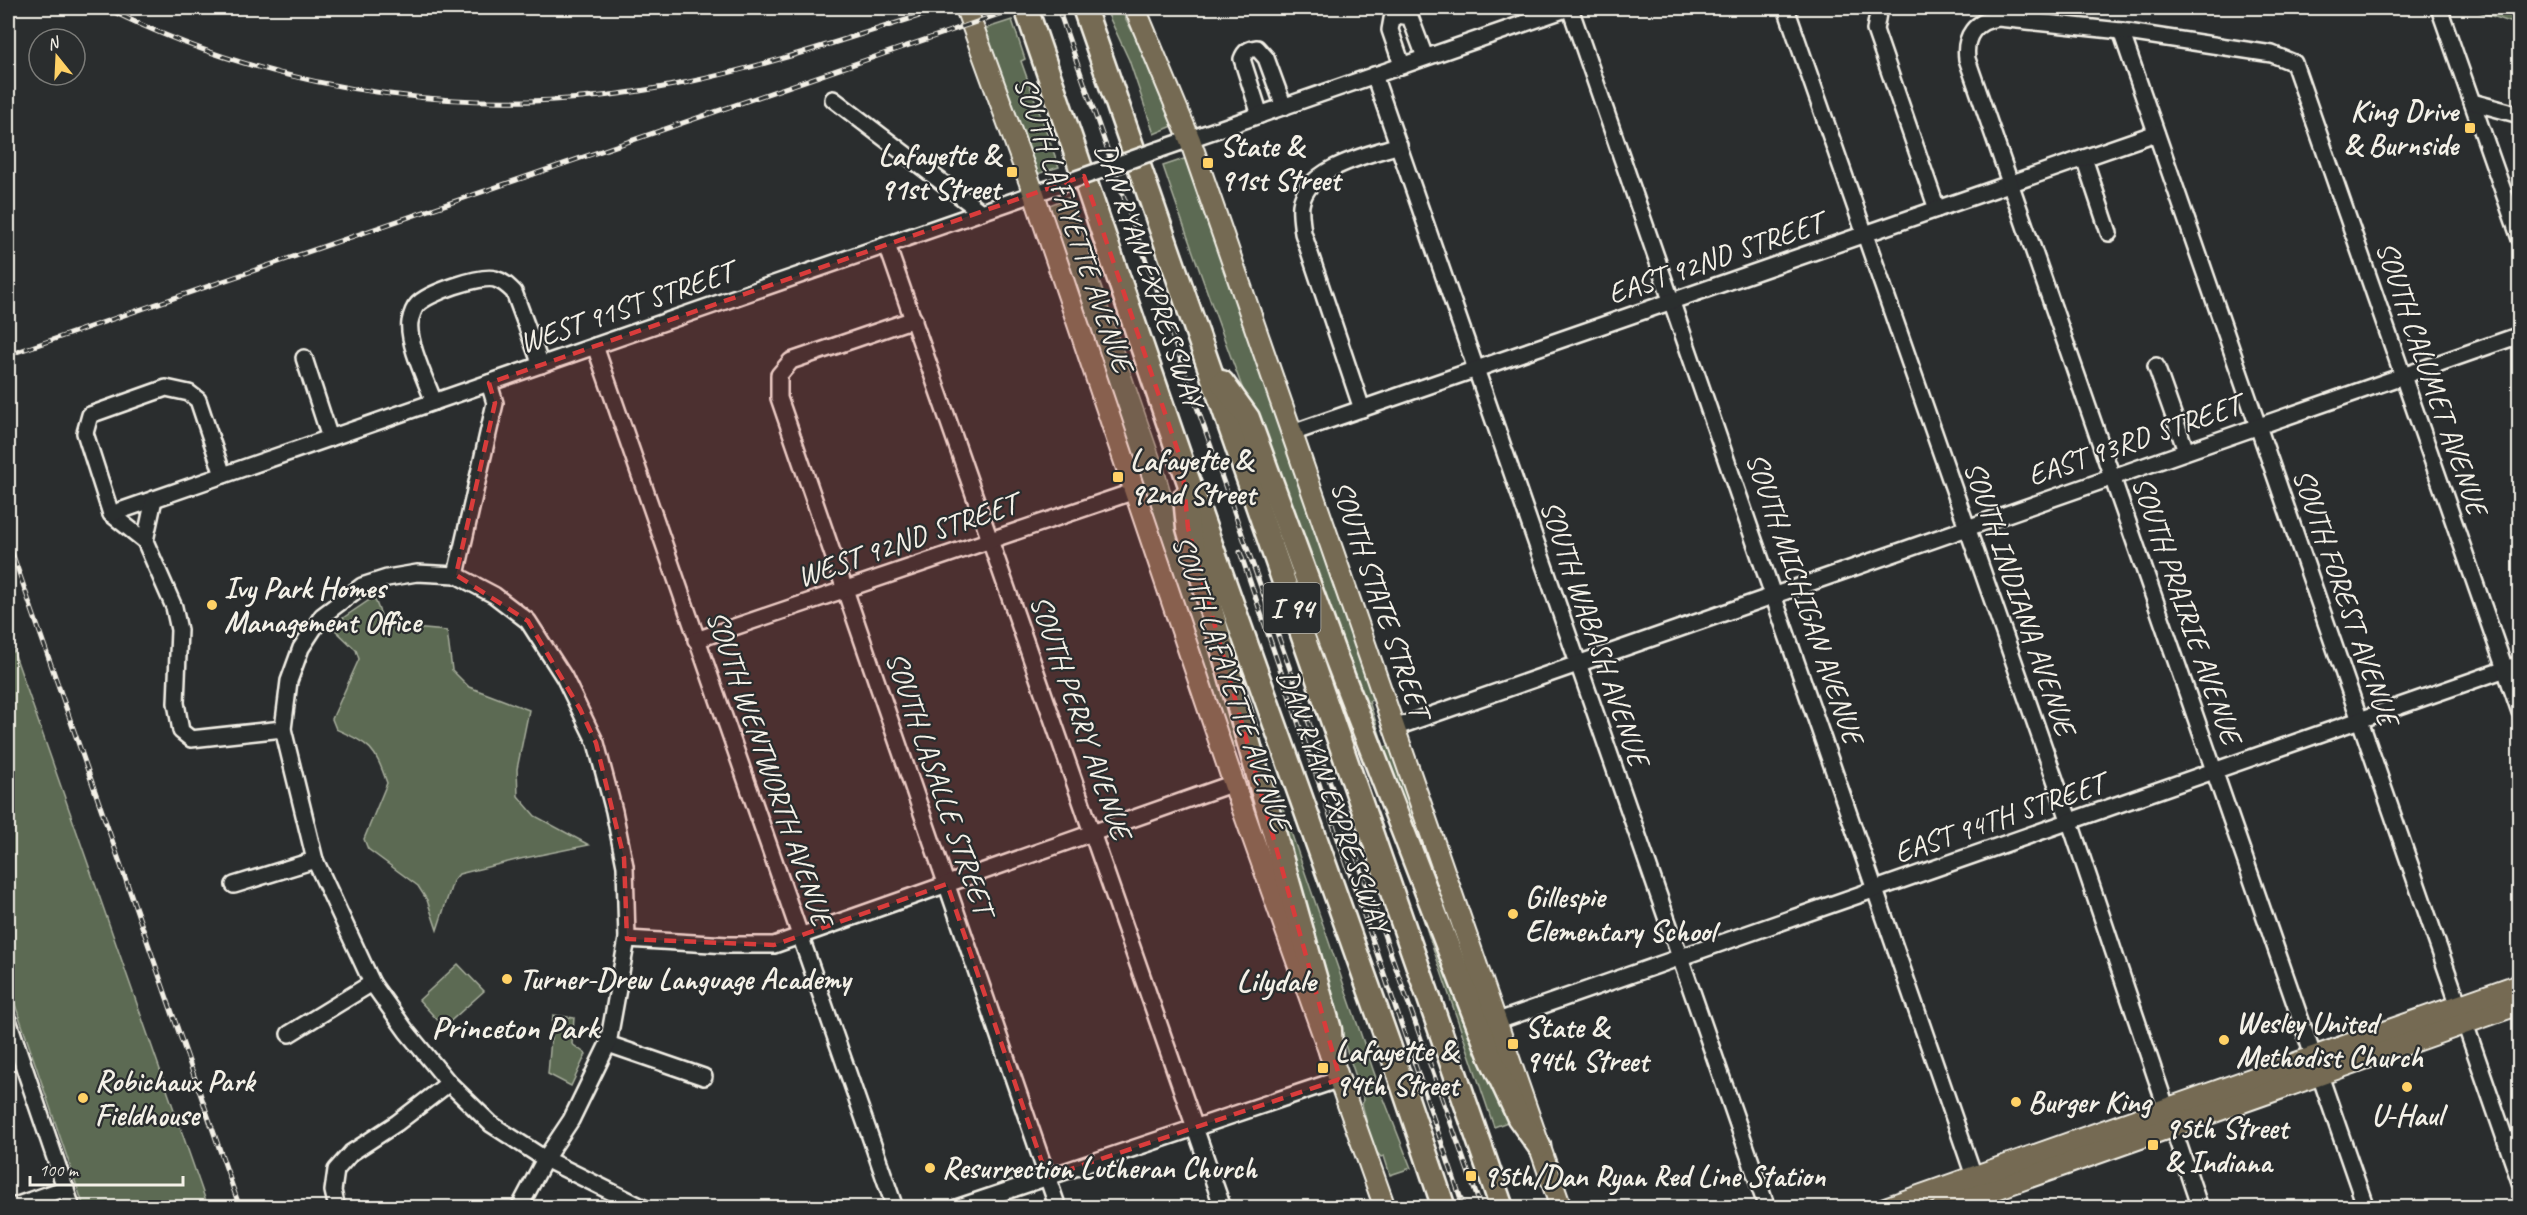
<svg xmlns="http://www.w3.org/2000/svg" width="2527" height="1215" font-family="Caveat,sans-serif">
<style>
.green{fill:#5b6a52;stroke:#a8ae9d;stroke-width:1.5}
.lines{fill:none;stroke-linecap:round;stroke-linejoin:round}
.minor-casing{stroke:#f4f1e8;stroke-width:20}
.major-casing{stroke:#f4f1e8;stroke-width:24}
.highway-casing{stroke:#f4f1e8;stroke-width:27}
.minor{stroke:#2a2d2e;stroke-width:15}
.major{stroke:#746b52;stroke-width:20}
.highway{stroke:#746b52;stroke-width:22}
.rail-casing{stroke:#f4f1e8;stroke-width:5}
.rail{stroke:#2a2d2e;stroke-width:3;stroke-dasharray:9;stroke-linecap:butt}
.minor-bridge-casing{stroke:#f4f1e8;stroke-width:20;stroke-linecap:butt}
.minor-bridge{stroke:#2a2d2e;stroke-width:15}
.marked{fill:#d93c3b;fill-opacity:0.2;stroke:#d93c3b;stroke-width:4.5;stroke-dasharray:12 8;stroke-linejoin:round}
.poi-dot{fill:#ffd166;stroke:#2a2d2e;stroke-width:2}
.labels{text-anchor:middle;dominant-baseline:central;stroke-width:4.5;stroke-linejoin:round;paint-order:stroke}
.shield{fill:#2a2d2e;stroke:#b7b6b0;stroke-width:1.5}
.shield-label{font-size:28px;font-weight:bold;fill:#f4f1e8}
.poi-label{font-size:30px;font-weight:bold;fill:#f4f1e8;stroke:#2a2d2e;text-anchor:start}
.street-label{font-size:30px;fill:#f4f1e8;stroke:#2a2d2e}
.neighbourhood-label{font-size:32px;font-weight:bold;fill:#f4f1e8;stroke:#2a2d2e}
</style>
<rect width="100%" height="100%" fill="#2a2d2e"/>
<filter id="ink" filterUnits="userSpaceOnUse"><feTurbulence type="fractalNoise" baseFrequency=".0167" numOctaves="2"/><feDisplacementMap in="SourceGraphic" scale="12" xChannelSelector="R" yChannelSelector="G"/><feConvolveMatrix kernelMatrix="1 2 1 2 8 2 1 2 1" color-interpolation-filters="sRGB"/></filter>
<g filter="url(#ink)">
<g class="green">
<polygon points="1105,8 1120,8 1143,52 1175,125 1154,134 1129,60"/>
<polygon points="2468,8 2519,8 2519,25"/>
<polygon points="1012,20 1025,59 1021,61 1059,167 1037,174 984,29"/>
<path d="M1187 158 1382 718H1380L1374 700 1369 701 1384 747 1389 746 1393 754 1475 989C1369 716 1258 444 1163 166Z"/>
<polygon points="1070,197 1164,468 1297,934 1248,797 1253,795 1237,747 1231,749 1047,206"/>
<path d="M374 597 381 615 390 626 447 631 452 670 469 687 529 710 517 769 518 796 535 816 589 845 520 859 459 874 453 881 437 930 427 900 418 886 368 849 364 839 387 783C374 746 371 745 336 729L332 719 359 659 356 650 331 626Z"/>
<polygon points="8,635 208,1207 84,1207 8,984"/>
<polygon points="1263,751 1377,1081 1411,1168 1390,1175 1384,1156 1381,1157 1373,1148 1362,1104 1364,1100 1314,955"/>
<polygon points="1398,845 1513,1120 1494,1127"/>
<polygon points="458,964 484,991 444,1027 419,1000"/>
<polygon points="553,1015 574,1018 572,1044 586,1054 571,1086 548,1074"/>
</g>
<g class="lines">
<g class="minor-casing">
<g id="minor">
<polyline points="1570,8 1974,1176"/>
<polyline points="1786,8 2074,834 2200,1208"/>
<polyline points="1879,8 1875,30 1937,209"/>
<polyline points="2439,8 2520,239"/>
<polyline points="2121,31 2520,1182"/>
<polyline points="1402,65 1390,30 1392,19 1398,15 1410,17 1425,57"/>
<polyline points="1374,75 1767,1208"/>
<polyline points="833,99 981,212"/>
<polyline points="2472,102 2520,115"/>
<path d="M1260 115 1242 59C1245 51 1249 49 1257 48L1266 58 1284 107"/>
<polyline points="1158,150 1569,8"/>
<polyline points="2084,158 2109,233"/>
<polyline points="887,245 1223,1208"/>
<polyline points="914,319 791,361 779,375 779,398 1058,1208"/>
<polyline points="595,346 895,1208"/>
<polyline points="304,358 330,438"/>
<polyline points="2156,366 2186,451"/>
<path d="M434 402C427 383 407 342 410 322 411 317 414 308 417 305 427 293 481 275 495 279 503 281 508 286 514 292L541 365"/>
<path d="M1362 409 1303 233C1302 224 1300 214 1301 205 1307 167 1368 155 1399 145"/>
<polyline points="1292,433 2156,133"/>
<polyline points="223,475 198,400 189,393 166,388 90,415 85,433 111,514 145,541 174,607 179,630 176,703 181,731 191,739 283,729"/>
<polyline points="111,514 1065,183"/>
<polyline points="145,541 154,499"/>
<polyline points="456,575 495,403 489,383"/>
<polyline points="696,640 1135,491"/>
<polyline points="1394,728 2520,335"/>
<polyline points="234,885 315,860"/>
<polyline points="627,939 728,945 774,945 1234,783"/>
<polyline points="8,1020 72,1208"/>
<polyline points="1495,1022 2520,664"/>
<polyline points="289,1034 372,983"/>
<polyline points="608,1044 704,1077"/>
<polyline points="9,1208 66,1188"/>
<polyline points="337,1208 333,1191 336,1170 351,1153 397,1123 449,1083"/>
<polyline points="519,1208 545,1159 571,1120 608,1044 627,939 625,866 614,811 596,743 564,677 528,621 494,595 456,575 417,573 387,578 362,586 322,616 301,648 289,681 283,729 315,860 372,983 407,1032 449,1083 491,1124 545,1159 644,1208"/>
<polyline points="956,1208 1340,1079"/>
<path d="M2366 1208 1967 59C1964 36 1975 21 1998 18L2121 31 2272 54 2294 63 2520 712"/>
</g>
</g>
<g class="major-casing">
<g id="major">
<polyline points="966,8 1034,194 1238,796 1385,1208"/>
<polyline points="1135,8 1190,140 1561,1208"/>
<polyline points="1885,1208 2520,984"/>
<polyline points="1942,1208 2520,1004"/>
</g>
</g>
<g class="highway-casing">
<g id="highway">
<polyline points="1026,8 1182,463 1389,1045 1444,1208"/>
<polyline points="1084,8 1502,1208"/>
<polyline points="1222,382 1248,418 1336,658 1491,1058 1519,1118 1539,1146"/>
<polyline points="1185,497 1188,528 1330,1030 1331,1053"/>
</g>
</g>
<use href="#minor" class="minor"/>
<use href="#major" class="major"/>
<use href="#highway" class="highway"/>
<g class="rail-casing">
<g id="rail">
<path d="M106 8C283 97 490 123 684 83 772 65 859 34 945 8"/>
<polyline points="1058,8 1197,407 1481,1208"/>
<polyline points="8,355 1017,8"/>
<polyline points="8,541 240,1208"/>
<polyline points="1240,552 1464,1208"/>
</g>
</g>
<use href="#rail" class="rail"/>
<g class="minor-bridge-casing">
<polyline id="minor-bridge" points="1065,183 1158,150"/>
</g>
<use href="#minor-bridge" class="minor-bridge"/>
</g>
</g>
<path class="marked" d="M1084 176 1182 463 1188 528 1340 1079 1047 1177 947 884 774 945 627 939 624 858 596 743 580 709 528 621 456 575 495 403 489 383Z"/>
<g class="poi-dot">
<rect x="2464" y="122" width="12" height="12" rx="3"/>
<rect x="1202" y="157" width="12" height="12" rx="3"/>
<rect x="1006" y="166" width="12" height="12" rx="3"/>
<rect x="1112" y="471" width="12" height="12" rx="3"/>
<circle cx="212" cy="605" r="6"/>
<circle cx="1513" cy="914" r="6"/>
<circle cx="507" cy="979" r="6"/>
<circle cx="2224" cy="1040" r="6"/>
<rect x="1507" y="1038" width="12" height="12" rx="3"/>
<rect x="1317" y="1062" width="12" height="12" rx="3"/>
<circle cx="2407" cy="1087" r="6"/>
<circle cx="83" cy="1098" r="6"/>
<circle cx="2016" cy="1102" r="6"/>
<rect x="2147" y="1139" width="12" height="12" rx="3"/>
<circle cx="930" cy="1168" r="6"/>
<rect x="1465" y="1170" width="12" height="12" rx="3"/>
</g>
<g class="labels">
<rect class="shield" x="1263.5" y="583" width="57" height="50" rx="4.5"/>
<g class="shield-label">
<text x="1292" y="608">I 94</text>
</g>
<g class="poi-label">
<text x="2458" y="111" text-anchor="end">King Drive<tspan x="2458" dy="34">&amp; Burnside</tspan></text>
<text x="1220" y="146">State &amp;<tspan x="1220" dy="34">91st Street</tspan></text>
<text x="1000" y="155" text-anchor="end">Lafayette &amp;<tspan x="1000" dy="34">91st Street</tspan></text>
<text x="1130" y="460">Lafayette &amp;<tspan x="1130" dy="34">92nd Street</tspan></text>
<text x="224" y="588">Ivy Park Homes<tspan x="224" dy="34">Management Office</tspan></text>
<text x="1525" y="897">Gillespie<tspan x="1525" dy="34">Elementary School</tspan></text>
<text x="519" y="979">Turner-Drew Language Academy</text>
<text x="2236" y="1023">Wesley United<tspan x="2236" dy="34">Methodist Church</tspan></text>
<text x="1525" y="1027">State &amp;<tspan x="1525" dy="34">94th Street</tspan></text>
<text x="1335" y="1051">Lafayette &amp;<tspan x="1335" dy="34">94th Street</tspan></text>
<text x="95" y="1081">Robichaux Park<tspan x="95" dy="34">Fieldhouse</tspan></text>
<text x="2028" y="1102">Burger King</text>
<text x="2407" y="1115" text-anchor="middle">U-Haul</text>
<text x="2165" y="1128">95th Street<tspan x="2165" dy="34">&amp; Indiana</tspan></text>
<text x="942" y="1168">Resurrection Lutheran Church</text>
<text x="1483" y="1176">95th/Dan Ryan Red Line Station</text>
</g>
<g class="street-label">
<text transform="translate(1074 224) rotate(71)">SOUTH LAFAYETTE AVENUE</text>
<text transform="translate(1715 258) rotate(-19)">EAST 92ND STREET</text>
<text transform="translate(1150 275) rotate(71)">DAN RYAN EXPRESSWAY</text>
<text transform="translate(626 307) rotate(-19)">WEST 91ST STREET</text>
<text transform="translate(2432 378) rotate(71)">SOUTH CALUMET AVENUE</text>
<text transform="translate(2134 440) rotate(-19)">EAST 93RD STREET</text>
<text transform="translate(907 540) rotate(-19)">WEST 92ND STREET</text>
<text transform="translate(2346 597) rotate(71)">SOUTH FOREST AVENUE</text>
<text transform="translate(1805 598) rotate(71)">SOUTH MICHIGAN AVENUE</text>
<text transform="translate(2020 598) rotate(71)">SOUTH INDIANA AVENUE</text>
<text transform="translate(1381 599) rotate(71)">SOUTH STATE STREET</text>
<text transform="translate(2187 610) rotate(71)">SOUTH PRAIRIE AVENUE</text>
<text transform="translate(1595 633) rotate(71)">SOUTH WABASH AVENUE</text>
<text transform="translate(1232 683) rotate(71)">SOUTH LAFAYETTE AVENUE</text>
<text transform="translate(1081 717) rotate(71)">SOUTH PERRY AVENUE</text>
<text transform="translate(770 768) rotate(71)">SOUTH WENTWORTH AVENUE</text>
<text transform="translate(940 783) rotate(71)">SOUTH LASALLE STREET</text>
<text transform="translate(1334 801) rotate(70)">DAN RYAN EXPRESSWAY</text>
<text transform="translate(1999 818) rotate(-19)">EAST 94TH STREET</text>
</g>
<g class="neighbourhood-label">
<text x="1276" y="980">Lilydale</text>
<text x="515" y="1027">Princeton Park</text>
</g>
</g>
<rect width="2527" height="1215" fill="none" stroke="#2a2d2e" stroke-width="30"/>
<rect x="15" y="15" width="2497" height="1185" fill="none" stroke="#f4f1e8" stroke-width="2" filter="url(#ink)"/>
<g transform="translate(57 57) rotate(342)"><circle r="28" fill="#2a2d2e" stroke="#7b7b78" stroke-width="1.5"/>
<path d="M0-4.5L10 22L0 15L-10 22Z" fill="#ffd166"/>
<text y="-9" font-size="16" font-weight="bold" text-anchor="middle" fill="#f4f1e8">N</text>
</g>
<path d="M30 1176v9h153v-9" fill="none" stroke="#f4f1e8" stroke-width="3"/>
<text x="39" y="1176" font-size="18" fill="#f4f1e8" stroke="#2a2d2e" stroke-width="4.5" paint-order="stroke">100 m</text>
</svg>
